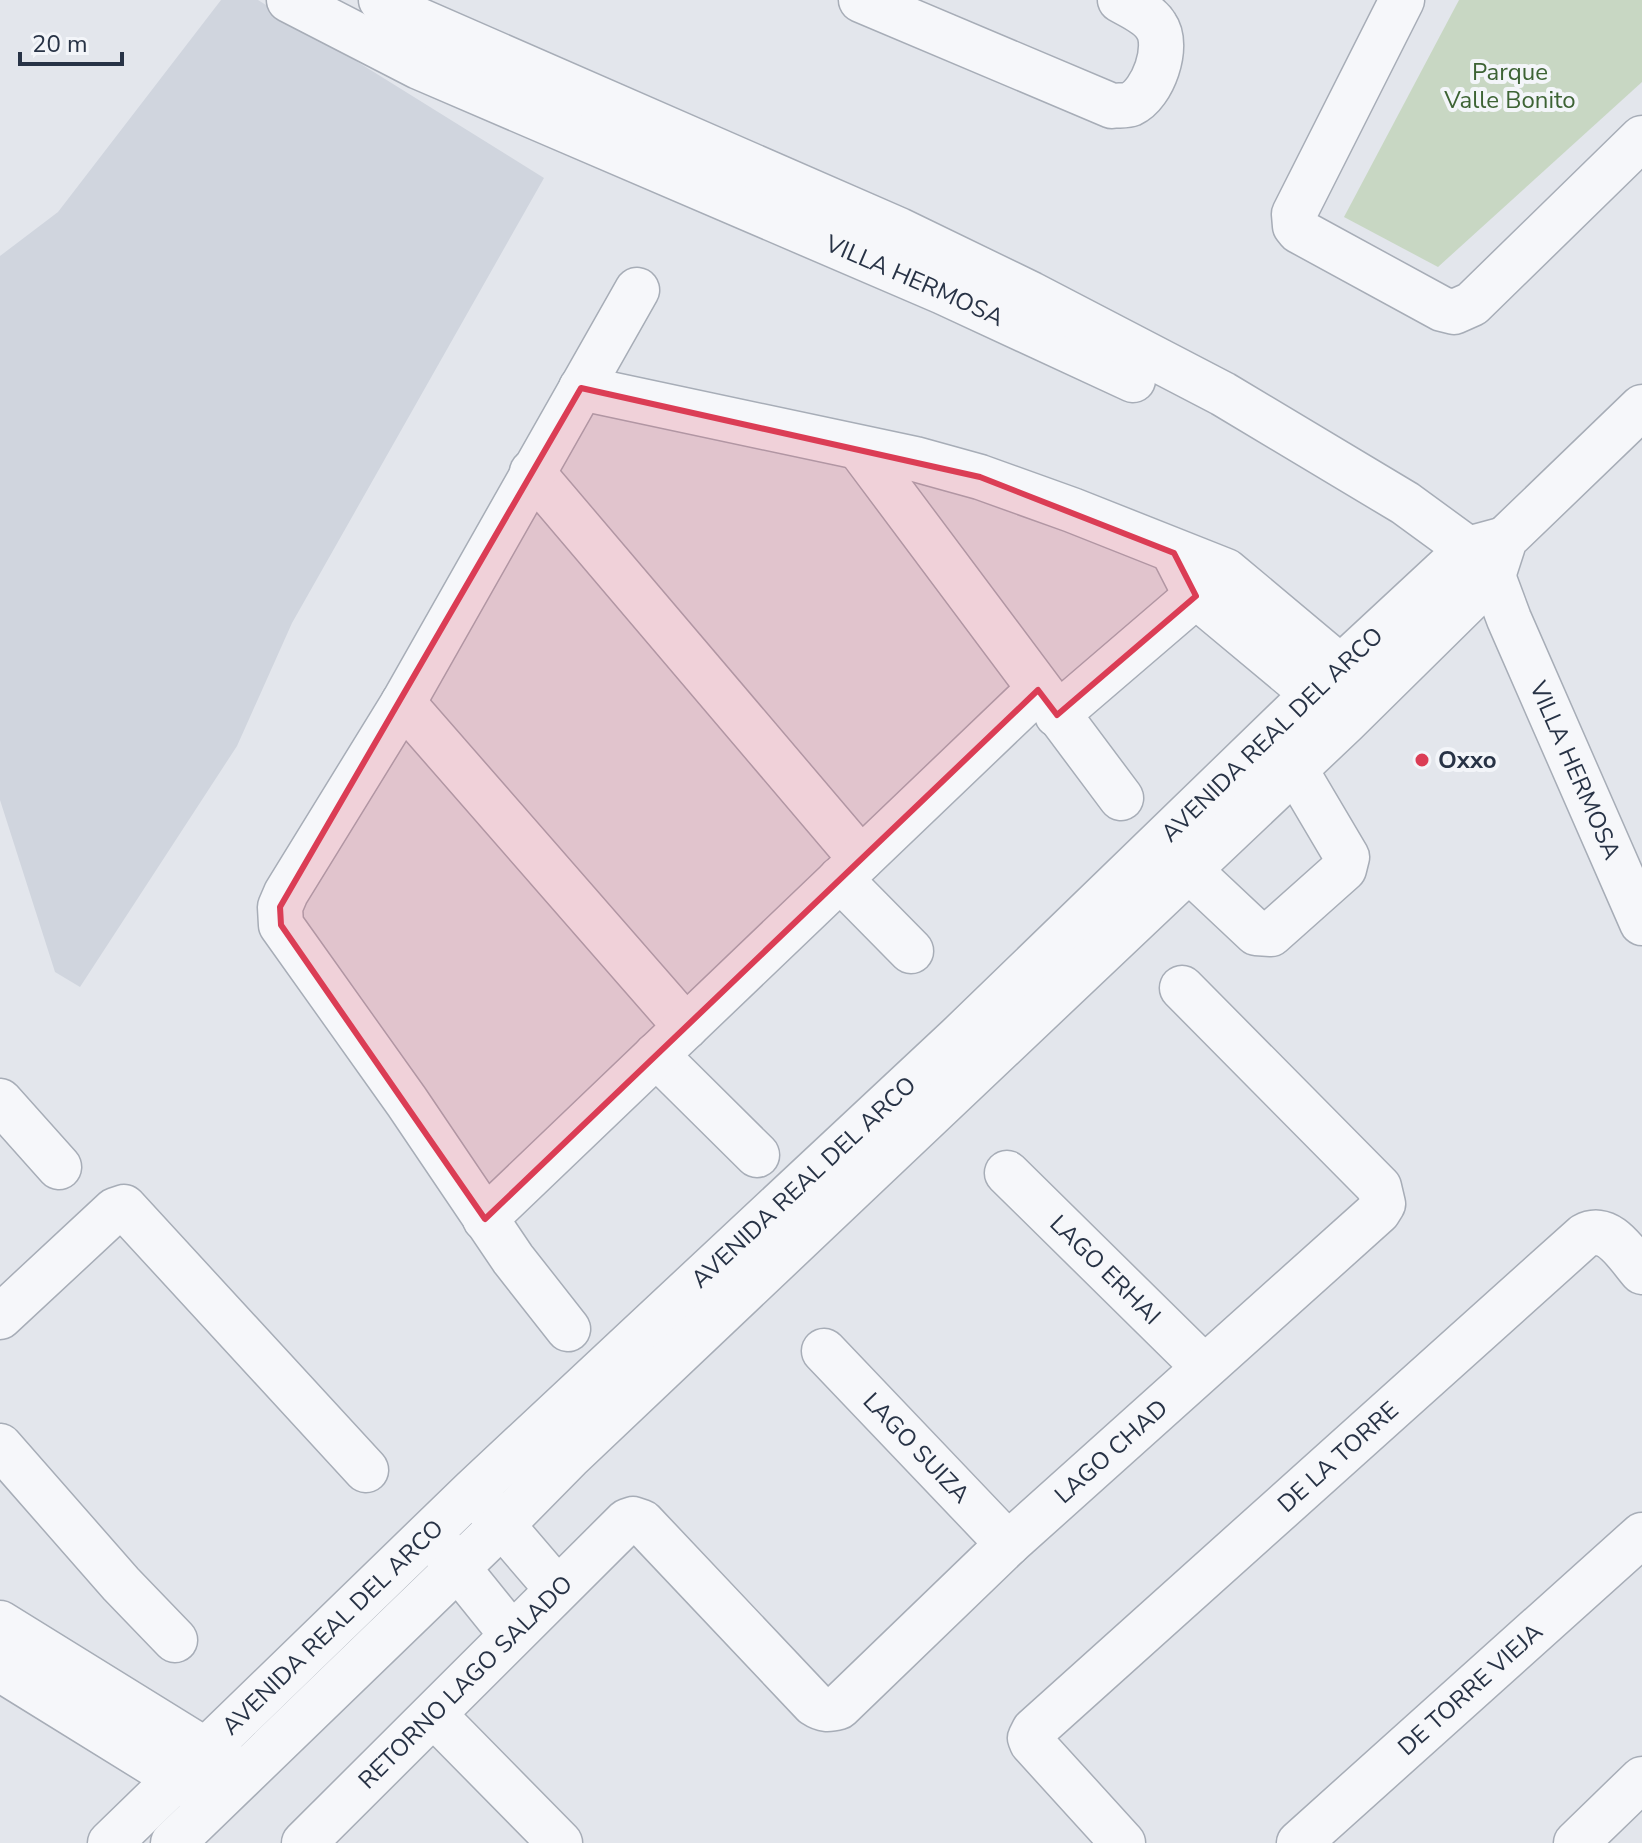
<svg xmlns="http://www.w3.org/2000/svg" width="1642" height="1843" font-family="'Nunito Sans',sans-serif">
<style>
.built{fill:#d0d5de}
.green{fill:#c8d7c3}
.lines{fill:none;stroke-linecap:round;stroke-linejoin:round}
.minor-casing{stroke:#a7adb7;stroke-width:47}
.minor{stroke:#f6f7fa;stroke-width:44}
.marked{fill:#db3d55;fill-opacity:0.2;stroke:#db3d55;stroke-width:6;stroke-linejoin:round}
.poi-dot{fill:#db3d55;stroke:#f3f5f9;stroke-width:3}
.labels{text-anchor:middle;dominant-baseline:central;stroke-width:8;stroke-linejoin:round;paint-order:stroke}
.park-label{font-size:24px;fill:#3d6334;stroke:#f3f5f9}
.street-label{font-size:24px;fill:#283346;stroke:#f3f5f9}
.poi-label{font-size:24px;font-weight:bold;fill:#283346;stroke:#f3f5f9;text-anchor:start}
</style>
<rect width="100%" height="100%" fill="#e3e6ec"/>
<polygon class="built" points="221,0 258,0 544,178 292,623 237,746 80,987 55,972 0,800 0,256 58,212"/>
<polygon class="green" points="1459,0 1642,0 1642,82 1438,267 1344,217"/>
<g class="lines">
<g class="minor-casing">
<g id="minor">
<path id="s1" d="M289 0 419 67 943 292 1133 380"/>
<path id="s2" d="M381 0 416 19 899 230 1031 294 1223 394 1405 503 1468 549 1493 576 1509 619 1642 923"/>
<path d="M861 0 1112 106C1117 105 1126 106 1131 104 1153 94 1170 46 1156 26 1149 14 1132 7 1120 0"/>
<polyline points="1402,0 1294,214 1295,226 1299,231 1442,309 1454,312 1472,304 1642,138"/>
<polyline points="581,388 915,459 980,477 1072,510 1226,571 1362,685"/>
<polyline points="860,449 1121,798"/>
<polyline points="532,472 861,859"/>
<polyline points="1174,553 1196,596 1335,712"/>
<polyline points="403,703 686,1027"/>
<polyline points="1057,715 1219,576"/>
<polyline points="1189,870 1256,933 1271,934 1344,869 1347,857 1295,769"/>
<polyline points="840,879 911,951"/>
<polyline points="656,1055 757,1155"/>
<polyline points="0,1101 59,1167"/>
<path id="s3" d="M1007 1173 1204 1367"/>
<polyline points="485,1219 1038,690"/>
<polyline points="0,1317 115,1210 124,1207 366,1470"/>
<polyline points="568,1329 513,1259 407,1102 281,925 280,907 286,893 403,703 637,290"/>
<path id="s4" d="M824 1351 1008 1544"/>
<polyline points="0,1446 121,1584 175,1640"/>
<polyline points="485,1505 557,1589"/>
<polyline points="441,1547 512,1635"/>
<polyline points="0,1623 231,1766"/>
<polyline points="0,1669 202,1794"/>
<polyline points="434,1715 560,1843"/>
<path id="s5" d="M110 1843 473 1491 959 1037 1341 667 1468 549 1505 539"/>
<polyline points="173,1843 502,1525 569,1457 1345,722 1493,576 1505,539 1642,407"/>
<path id="s6" d="M304 1843 627 1521 633 1519 642 1522 814 1704C823 1710 828 1710 839 1707L1008 1544 1378 1212 1383 1204 1379 1187 1182 988"/>
<path id="s7" d="M1123 1843 1032 1743 1030 1738 1034 1730 1584 1236C1609 1222 1627 1255 1642 1272"/>
<path id="s8" d="M1299 1843 1642 1535"/>
<polyline points="1576,1843 1642,1779"/>
</g>
</g>
<use href="#minor" class="minor"/>
</g>
<path class="marked" d="M581 388 980 477 1174 553 1196 596 1057 715 1038 690 485 1219 281 925 280 907Z"/>
<circle class="poi-dot" cx="1422" cy="760" r="8"/>
<g class="labels">
<g class="park-label">
<text x="1510" y="72">Parque<tspan x="1510" dy="28">Valle Bonito</tspan></text>
</g>
<g class="street-label">
<text stroke="none"><textPath href="#s1" startOffset="686">VILLA HERMOSA</textPath></text>
<text stroke="none"><textPath href="#s5" startOffset="1606">AVENIDA REAL DEL ARCO</textPath></text>
<text stroke="none"><textPath href="#s2" startOffset="1468">VILLA HERMOSA</textPath></text>
<text stroke="none"><textPath href="#s5" startOffset="958">AVENIDA REAL DEL ARCO</textPath></text>
<text stroke="none"><textPath href="#s3" startOffset="138">LAGO ERHAI</textPath></text>
<text stroke="none"><textPath href="#s4" startOffset="134">LAGO SUIZA</textPath></text>
<text stroke="none"><textPath href="#s6" startOffset="1122">LAGO CHAD</textPath></text>
<text stroke="none"><textPath href="#s7" startOffset="558">DE LA TORRE</textPath></text>
<text stroke="none"><textPath href="#s5" startOffset="310">AVENIDA REAL DEL ARCO</textPath></text>
<text stroke="none"><textPath href="#s6" startOffset="228">RETORNO LAGO SALADO</textPath></text>
<text stroke="none"><textPath href="#s8" startOffset="230">DE TORRE VIEJA</textPath></text>
</g>
<g class="poi-label">
<text x="1438" y="760">Oxxo</text>
</g>
</g>
<path d="M20 52v12h102v-12" fill="none" stroke="#283346" stroke-width="4"/>
<text x="32" y="52" font-size="24" fill="#283346" stroke="#f3f5f9" stroke-width="6" paint-order="stroke">20 m</text>
</svg>
